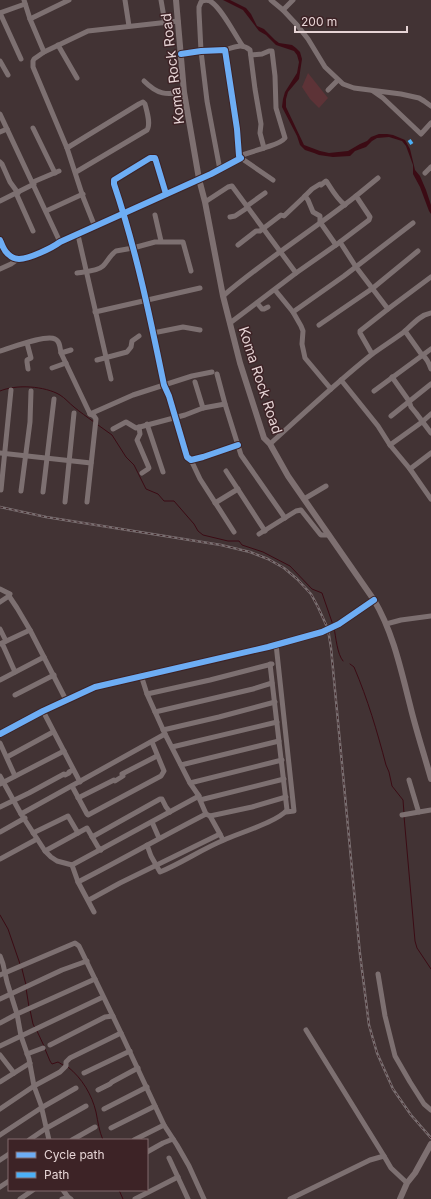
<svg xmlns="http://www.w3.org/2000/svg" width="431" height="1199" font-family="Inter,sans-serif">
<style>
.green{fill:#5d3337}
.water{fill:#3b0b14}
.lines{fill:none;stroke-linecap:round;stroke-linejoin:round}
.stream{stroke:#3b0b14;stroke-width:1}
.minor{stroke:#7d7071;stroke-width:5}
.major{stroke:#7e7071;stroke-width:6}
.rail-casing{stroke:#796e70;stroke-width:2.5}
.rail{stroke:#3d2326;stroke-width:1;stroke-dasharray:3;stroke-linecap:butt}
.quiet{stroke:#4cb0f7;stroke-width:5;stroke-dasharray:10 5;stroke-linecap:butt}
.cycleway-casing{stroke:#3d2326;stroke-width:8}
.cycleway{stroke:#6dadf4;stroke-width:6}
.labels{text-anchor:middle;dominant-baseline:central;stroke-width:3;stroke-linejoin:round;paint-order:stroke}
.street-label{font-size:14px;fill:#e6d4d5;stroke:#3d2326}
</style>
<rect width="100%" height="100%" fill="#423334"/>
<polygon class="green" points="308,73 328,98 319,108 310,99 302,87"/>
<polygon class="water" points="223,0 230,0 246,8 251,14 257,26 264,29 275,40 279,43 292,45 296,48 300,52 302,59 299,79 288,92 286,99 286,107 304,145 320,151 329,153 348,151 360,144 367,141 371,137 379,134 387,134 393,135 405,140 410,149 415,170 420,176 426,190 431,205 431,214 429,211 420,187 413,174 413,165 406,146 402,141 389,137 377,138 372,141 366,147 355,151 350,156 333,157 319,155 314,153 305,150 300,145 297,136 282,107 283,99 285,92 297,73 299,62 297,55 294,51 276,45 266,35 259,31 243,10"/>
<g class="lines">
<g class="stream">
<path d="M0 391C16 384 45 386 60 395 65 398 69 403 74 407 80 412 87 417 94 422"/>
<polyline points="98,425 112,435 126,457 134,465 146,489 158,494 164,501 174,501 194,524 198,531 203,535 228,541 239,541 242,545 263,552 290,566 312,589 322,593 333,625"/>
<path d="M334 628C336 637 337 654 343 661"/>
<path d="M350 664 354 667C368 700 377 731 386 765L389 772 392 786 403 800 404 813"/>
<polyline points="404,816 415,941 417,948 431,969"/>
<polyline points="0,915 8,929 20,964"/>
<polyline points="22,969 26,985"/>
<polyline points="26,988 29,1007"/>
<polyline points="30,1010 33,1024 35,1028"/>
<polyline points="37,1031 44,1046"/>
<polyline points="45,1049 50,1061 52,1064 58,1062 63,1065"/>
<path d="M68 1067C82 1078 92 1095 96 1112 98 1122 99 1131 103 1140"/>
<polyline points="119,1190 123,1199"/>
</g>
<g class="minor">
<polyline points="24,0 30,19 44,52"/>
<polyline points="125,0 129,26"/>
<polyline points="161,0 165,23"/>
<polyline points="271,0 283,10 297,25 308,39 325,67 343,84 354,88 401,94 419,98 424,101 431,106"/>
<polyline points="283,10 293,0"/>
<polyline points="0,13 21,59"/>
<polyline points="0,13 25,4"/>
<polyline points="30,19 69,0"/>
<polyline points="58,45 77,78"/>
<path d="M225 50C234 47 242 43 250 50L255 89 261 124 260 133 264 148 239 156"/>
<path d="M251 55 262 54 269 51H272L275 76 276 108 285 138C280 144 272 145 264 148"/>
<polyline points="0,61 8,75"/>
<path d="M144 81C158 95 166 95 184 92"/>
<polyline points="328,90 338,80"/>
<polyline points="373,91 383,98 421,134 431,123"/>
<polyline points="0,114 60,242"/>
<polyline points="33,128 55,173"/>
<polyline points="0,132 7,129"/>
<path d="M67 148 139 104 143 102 145 104C147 112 151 124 147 130L76 172"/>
<polyline points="241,158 273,180"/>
<polyline points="0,162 2,164 10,182 18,193"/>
<path d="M220 170 207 101 201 51 199 12V7L201 2C204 0 207 0 210 1 221 7 235 35 242 45"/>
<polyline points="425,173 431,167"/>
<polyline points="33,182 59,171"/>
<polyline points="16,193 33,231"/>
<path d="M166 194 156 161 155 158H150L114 180V184C136 249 150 317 164 385L169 396 187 457 191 460 203 457 238 445"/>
<polyline points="305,196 308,200 313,212 320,216 320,222 336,245"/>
<polyline points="0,201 34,184"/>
<polyline points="205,202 228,187 232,186 296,273 230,323"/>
<polyline points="247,206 265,193"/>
<polyline points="46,211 83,194"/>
<polyline points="155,215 161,241"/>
<polyline points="230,217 235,216 247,208"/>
<polyline points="95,227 83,197 67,148 33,67 33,61 34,59 44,52 88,31 178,21"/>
<polyline points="78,235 111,379"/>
<path d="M0 240C2 245 4 251 8 254 11 257 15 259 19 259 29 259 52 248 60 242L211 174 241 158 239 156 237 129 225 50 201 51 181 54"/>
<polyline points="340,242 356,267 388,309 360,331 360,333 372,354"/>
<path d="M238 245 256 231H260L281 215 284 216 303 198 312 189 320 184 321 185 326 181 327 182C332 190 337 199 345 205"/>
<polyline points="0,269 11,264 18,259"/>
<path d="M77 273C83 272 98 271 103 266 108 261 110 255 116 251L133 248 155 242H183L191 271"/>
<polyline points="296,273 336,245 369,220 370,217 356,196 378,178"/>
<polyline points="275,290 293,312 301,326 303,331 302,344 305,358 331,389"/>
<path d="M223 296C265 260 313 230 356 196"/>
<polyline points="257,303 262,309 264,309 268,307"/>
<polyline points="388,309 431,277"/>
<polyline points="95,312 200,288"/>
<polyline points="293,312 344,276 413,223"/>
<polyline points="319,325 373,288 418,251"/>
<path d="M405 331 422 355C427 358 429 363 431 369"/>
<polyline points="153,333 183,327 200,330"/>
<polyline points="27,343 31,358 27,360 27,362 28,369"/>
<path d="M0 351C11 348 46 334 55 339 60 341 60 348 61 353L71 350"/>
<polyline points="61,353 90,414 133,395 192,376 212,372"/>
<polyline points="97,360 127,352 131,347 132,341 139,336"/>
<polyline points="52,368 66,363"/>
<polyline points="217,374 225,404 241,455 285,518"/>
<polyline points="392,377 409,401 411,407 416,413 431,433"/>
<polyline points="341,380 378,426 390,445 410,469 431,499"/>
<polyline points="195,382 203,408"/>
<polyline points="374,391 431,349"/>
<polyline points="391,416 431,384"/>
<polyline points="147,424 163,472"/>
<polyline points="139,427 140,434 137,440 149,468 148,469 142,473"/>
<polyline points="113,429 126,422 136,428 185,415 203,408 225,404"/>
<path d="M270 444C303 414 336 383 371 355 382 347 393 340 404 332 412 325 420 315 431 313"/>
<polyline points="390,445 422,422 431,414"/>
<polyline points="0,453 91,463"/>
<polyline points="191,460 200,479 234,532"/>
<polyline points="410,469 431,453"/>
<polyline points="226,471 265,531"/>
<polyline points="1,490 11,390"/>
<polyline points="21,491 30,422 31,391"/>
<polyline points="43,492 54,399"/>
<polyline points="304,499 326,486"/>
<polyline points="65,502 74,413"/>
<polyline points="87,502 96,419 94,416 90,414"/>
<polyline points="215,503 238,489"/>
<polyline points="259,534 296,511 301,510 320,534 321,535 329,535"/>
<polyline points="0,589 10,594 9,596 17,608 30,630 66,700"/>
<polyline points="0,602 9,596"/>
<polyline points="386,624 401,620 431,616"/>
<polyline points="0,629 6,641"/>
<polyline points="2,643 15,672"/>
<polyline points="0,644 30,630"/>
<polyline points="276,644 294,811 286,812"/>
<polyline points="141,675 147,694 165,734 190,783 199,796 200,800 206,814 210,816 220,834 223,840"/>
<polyline points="0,680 44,657"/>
<polyline points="147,694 210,680 272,664"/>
<polyline points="15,695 54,675"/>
<polyline points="43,711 80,782"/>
<polyline points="155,712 253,689 272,683"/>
<polyline points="163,730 219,717 275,702"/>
<polyline points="0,734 43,711 95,687 268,647 322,632 339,624 374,600"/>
<polyline points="0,743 15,776"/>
<polyline points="172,747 277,722"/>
<polyline points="7,757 53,732"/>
<polyline points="181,765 279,741"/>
<polyline points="0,776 21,814 45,851 51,857 57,861 72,865 199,796"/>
<polyline points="409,780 418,810 419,812 431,810"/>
<polyline points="190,783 282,760"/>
<polyline points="0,784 64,751"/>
<polyline points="72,786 87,814 88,815 161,776 164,771 152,742"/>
<polyline points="78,798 114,780 115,781 123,776 122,774 157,756"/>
<polyline points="200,800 284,779"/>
<polyline points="0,807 29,793 64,774 65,775 69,773 69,772 73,770"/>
<polyline points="21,814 165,734"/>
<polyline points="402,815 419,812"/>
<polyline points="210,816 252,807 286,797"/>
<polyline points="152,822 159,838"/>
<polyline points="0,832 25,818"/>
<polyline points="33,833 68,816 78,833"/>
<polyline points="92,837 160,799 162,799 166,807 170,812"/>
<path d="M147 845 151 856 160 872C182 863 202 849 224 840 239 833 277 822 287 810L270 664"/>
<polyline points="45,851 87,828 98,847 101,850"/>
<polyline points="0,859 37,839"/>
<polyline points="72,865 78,882 94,912"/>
<path d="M78 882C121 860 163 836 206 814"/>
<polyline points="89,900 120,883 220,834"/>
<polyline points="0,956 3,964 7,982 17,1014 21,1036 29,1059 34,1086 41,1105 49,1140"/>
<polyline points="378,974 385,1016 395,1056 410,1082 424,1104 431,1110"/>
<polyline points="0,975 75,943 79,946 121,1033 164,1125 177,1145 189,1166 204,1199"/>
<polyline points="0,999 62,970 87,961"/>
<polyline points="0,1023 17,1014 95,979"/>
<polyline points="306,1030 384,1156 391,1168 407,1183"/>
<polyline points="50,1045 105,1017 113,1016"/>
<polyline points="0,1046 103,997"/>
<polyline points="27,1054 43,1048"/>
<polyline points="0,1055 14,1073"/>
<polyline points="84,1073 130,1051"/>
<polyline points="0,1082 30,1063"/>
<polyline points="98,1090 110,1084 112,1082 138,1068"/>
<polyline points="0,1109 34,1086 60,1072 66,1066 66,1062 70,1058 121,1033"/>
<polyline points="104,1109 147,1087"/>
<polyline points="111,1128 155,1106"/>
<polyline points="0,1135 41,1108 76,1088"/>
<polyline points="29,1140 45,1129 86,1106"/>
<polyline points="72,1140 95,1127"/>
<polyline points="134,1140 164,1125"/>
<polyline points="147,1152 163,1143 173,1139"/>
<polyline points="169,1158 188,1199"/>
<polyline points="0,1160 9,1154"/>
<polyline points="0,1187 9,1181"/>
<polyline points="63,1190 68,1197"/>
<polyline points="20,1199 33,1190"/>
<polyline points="62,1199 68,1197 71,1199"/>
<polyline points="135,1199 178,1177"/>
<polyline points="290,1199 370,1160 384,1156"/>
</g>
<g class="major">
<path d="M176 0 184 92 199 179 205 202 223 296 240 363 264 438 270 444 288 476 374 600C393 632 401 670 410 705 416 730 424 754 431 779"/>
<polyline points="400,1199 407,1183 415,1173 431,1144"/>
</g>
<g class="rail-casing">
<polyline id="rail" points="0,507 46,517 221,545 250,552 268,559 284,568 297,579 311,594 318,607 328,629 331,648 360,954 369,1025 377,1053 393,1089 411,1115 431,1138"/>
</g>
<use href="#rail" class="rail"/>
<polyline class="quiet" points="409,143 412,141"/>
<g class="cycleway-casing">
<g id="cycleway">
<path d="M166 194 156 161 155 158H150L114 180V184C136 249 150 317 164 385L169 396 187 457 191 460 203 457 238 445"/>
<path d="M0 240C2 245 4 251 8 254 11 257 15 259 19 259 29 259 52 248 60 242L211 174 241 158 239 156 237 129 225 50 201 51 181 54"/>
<polyline points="0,734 43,711 95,687 268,647 322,632 339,624 374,600"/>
</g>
</g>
<use href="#cycleway" class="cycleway"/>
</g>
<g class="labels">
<g class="street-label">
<text transform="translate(172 69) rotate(-97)">Koma Rock Road</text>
<text transform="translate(261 380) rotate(72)">Koma Rock Road</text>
</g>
</g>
<rect x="8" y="1139" width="140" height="52" fill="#3d2326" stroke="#816a6c"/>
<rect x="16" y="1152" width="20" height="6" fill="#6dadf4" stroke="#816a6c"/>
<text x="44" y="1159" font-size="12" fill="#e6d4d5">Cycle path</text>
<rect x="16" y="1172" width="20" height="6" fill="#4cb0f7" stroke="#816a6c"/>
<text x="44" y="1179" font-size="12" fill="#e6d4d5">Path</text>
<path d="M295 26v6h112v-6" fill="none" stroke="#e6d4d5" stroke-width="2"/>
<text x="301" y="26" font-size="12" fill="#e6d4d5" stroke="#3d2326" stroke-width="3" paint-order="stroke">200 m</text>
</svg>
